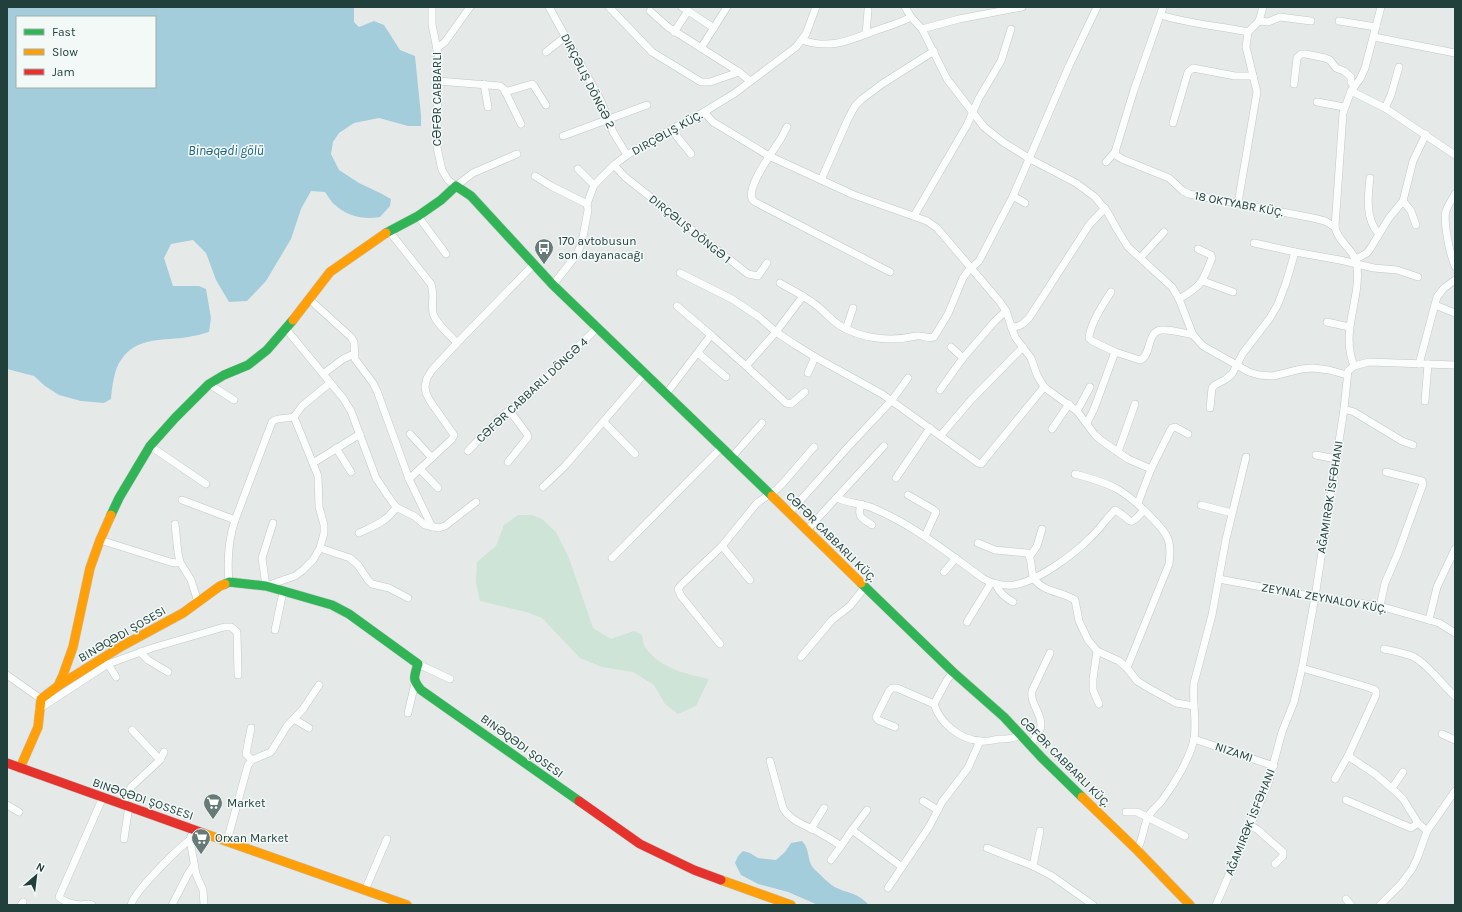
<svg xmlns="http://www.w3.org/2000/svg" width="1462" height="912" font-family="Karla,sans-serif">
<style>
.green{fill:#cde4d7}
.water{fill:#a4cddb;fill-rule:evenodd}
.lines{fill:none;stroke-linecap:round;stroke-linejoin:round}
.street-casing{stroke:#c2c7c6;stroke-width:8}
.fast-casing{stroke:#c0c8c6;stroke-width:10}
.slow-casing{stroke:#c0c8c6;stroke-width:10}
.jam-casing{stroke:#c0c8c6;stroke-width:10}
.street{stroke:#fbfcfc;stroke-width:7}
.fast{stroke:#30b455;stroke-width:9}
.slow{stroke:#ff9f0a;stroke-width:9}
.jam{stroke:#e5322d;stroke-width:9}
.labels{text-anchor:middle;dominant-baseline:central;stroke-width:3;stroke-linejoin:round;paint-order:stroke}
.street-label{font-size:12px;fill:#213f3b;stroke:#f3f9f7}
.poi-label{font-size:12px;fill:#213f3b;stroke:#f3f9f7;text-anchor:start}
.water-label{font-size:13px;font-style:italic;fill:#18627f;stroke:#f3f9f7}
</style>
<rect width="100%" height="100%" fill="#e5eae9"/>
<path class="green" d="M518 515H532L542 519 556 532 569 558 593 628 611 639 634 631 642 635C643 639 643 644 645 647 659 668 686 674 709 679L696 706 678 714 665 704 654 685 633 672 602 667 580 658 542 618 526 612 480 601 476 582 477 562 496 546 504 525Z"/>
<g class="water">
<path d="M7 7H354V22L359 27 374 21 384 25 400 50 415 56 421 115V126H408L379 118 354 123 339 133 333 142 331 154 339 170 359 183 382 194 391 199 390 206 380 217C364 220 347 216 335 205 331 202 328 196 325 192L311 191 301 209 291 239 266 281 247 301 229 302 216 280 206 253 193 240 171 244 164 258 173 286H199L206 289 211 318 209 332C202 334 195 336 188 337 164 341 137 336 121 360 114 369 112 388 111 399L104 403 81 401 59 395 45 386 34 376 7 369ZM17 17H155V87H17Z"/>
<path d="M802 841C811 850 806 860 814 869 820 874 827 882 833 886 847 894 856 891 869 905H818L788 892 758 884 741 875 735 863 738 856 743 851 750 853 758 858 776 860 785 852 791 843Z"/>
</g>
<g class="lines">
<g class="street-casing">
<g id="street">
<polyline points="432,7 432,24 438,55 437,147 442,170 448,180 456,186 473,173 517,154"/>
<polyline points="549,7 601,101 613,132 627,155"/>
<polyline points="609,7 652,52 701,82 710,82 739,72"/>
<polyline points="682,7 714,28"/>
<polyline points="905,7 911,17 922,29 947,79 984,127 1003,142 1030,159 1076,183 1095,197 1108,213 1118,231 1128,247 1172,287 1179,299 1193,335 1203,346 1249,372 1259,375 1273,376 1301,369 1313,368 1329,370 1347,375"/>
<polyline points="1163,7 1134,90 1115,152 1117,156 1122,159 1169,178 1183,191 1189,194 1313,218 1325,221 1335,227"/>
<polyline points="650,11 668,27 739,72 750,81"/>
<path d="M1161 15C1189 24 1219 26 1248 32"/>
<polyline points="1259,21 1268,22 1280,17 1311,21"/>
<polyline points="1339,21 1376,27"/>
<polyline points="922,29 959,19 1022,7"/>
<polyline points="674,32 688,11"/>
<polyline points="866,34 868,10"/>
<polyline points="1374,37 1455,53"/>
<path d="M802 40C831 50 850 40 877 30 889 26 900 23 911 17"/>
<polyline points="437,48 445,42 470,7"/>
<polyline points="701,48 727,7"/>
<polyline points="546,52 565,37"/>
<polyline points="438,81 500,86 504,89 521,124"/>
<polyline points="484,84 488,107"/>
<polyline points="1294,84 1297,58 1301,54 1306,54 1325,58 1330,60 1336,68 1344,71 1351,77 1351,82 1354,87"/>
<polyline points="1351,91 1385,108 1455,155"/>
<polyline points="505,92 532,84 534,86 546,105"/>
<polyline points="1317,102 1344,107"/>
<polyline points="1385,108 1391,95 1399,67"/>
<polyline points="704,112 713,122 769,156 854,195 927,221 937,228 1000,302 1006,311 1015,337 1031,358 1037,375 1044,387 1077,411 1095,435 1102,441 1128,459 1151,469"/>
<polyline points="1173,123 1188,72 1193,68 1235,76 1253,76"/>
<path d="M787 127C784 132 782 138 778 143 771 154 747 186 752 199L755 202 890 272"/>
<polyline points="671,129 691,154"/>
<polyline points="563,136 647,105"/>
<polyline points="1106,162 1115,152"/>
<polyline points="614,165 625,177 748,274 758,276 767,263"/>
<polyline points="578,169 594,185"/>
<polyline points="535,176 551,186 587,204"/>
<path d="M1370 178C1368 196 1365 218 1378 233"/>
<polyline points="821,180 848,119 855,106 862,99 882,84 934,51"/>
<path d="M1455 194C1452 199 1448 205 1446 211 1443 222 1450 255 1455 266"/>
<polyline points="1013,196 1025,203"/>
<polyline points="1403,201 1411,211 1416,225"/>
<polyline points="1238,203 1257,92 1246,47 1248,32 1259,21 1263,7"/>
<polyline points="418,216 446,254"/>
<polyline points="914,216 967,125 979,98 1001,61 1011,29"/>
<path d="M389 231 431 284C435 295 431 303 433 313 436 324 450 335 457 343"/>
<polyline points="1254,243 1295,252"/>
<polyline points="1141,257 1164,232"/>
<polyline points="1356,259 1367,253 1370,249 1389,218 1403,201 1413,161 1426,134"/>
<polyline points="680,273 732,299 759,317 776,332 794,344 815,357 882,394 978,463 981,464 1044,387"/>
<polyline points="1203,281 1233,292"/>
<polyline points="780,283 803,296"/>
<polyline points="553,285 577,254 582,242 588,210 587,204 594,185 614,165 627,155 659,136 704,112 735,93 796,47 806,34 816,7"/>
<path d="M1111 292C1103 304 1090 324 1089 338L1092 341 1115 352 1140 360C1152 356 1146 332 1161 330 1171 329 1183 333 1193 335"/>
<polyline points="309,299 351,337 354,342 355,359 373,383 377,391 409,479 452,439 454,435 430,401 426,393 425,386 427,378 432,370 457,343 534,264"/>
<path d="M1179 299C1203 285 1202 282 1212 258L1211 255 1198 249"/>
<polyline points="1435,305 1455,313"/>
<polyline points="677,306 711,335"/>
<polyline points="1327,322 1349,327"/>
<path d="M1011 327C1020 327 1023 324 1029 318L1089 225 1105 208"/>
<polyline points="286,329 343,398 351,411 376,478 388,496 396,507 414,516 425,525 439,528 445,526 476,502"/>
<polyline points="846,329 853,308"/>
<polyline points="951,347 963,358"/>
<polyline points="698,353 726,377"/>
<polyline points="1419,364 1437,297 1444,288 1455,280"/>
<polyline points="746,366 786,403 791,404 805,392"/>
<path d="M1354 366C1340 331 1361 300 1357 266 1355 249 1338 243 1335 227L1343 113 1351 91 1360 79 1365 68 1381 7"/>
<polyline points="808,373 815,357"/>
<polyline points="323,374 343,359 354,354"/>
<polyline points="209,384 234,400"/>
<polyline points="940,390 963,358 995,321 1006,311"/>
<path d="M666 394 711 335 746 366 776 332 803 296C810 301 817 305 823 311 828 316 833 321 839 325 861 339 892 342 916 336 922 335 928 339 934 337L948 314 963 278 968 271 979 261 1013 196 1069 66 1097 7"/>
<polyline points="1425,401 1428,364"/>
<polyline points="1210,408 1212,388 1215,385 1226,379 1232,374 1243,353 1270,318 1278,304 1286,283 1295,252 1340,260 1374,268 1397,270 1418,277"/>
<polyline points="1344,409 1354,412 1402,441 1413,445"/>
<polyline points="1077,411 1090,387"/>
<polyline points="604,422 635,454"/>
<polyline points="1087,423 1094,409 1115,352"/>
<polyline points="1052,429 1069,404"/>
<polyline points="410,434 432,458"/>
<polyline points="941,435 971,400 1023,347"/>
<polyline points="150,446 206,484"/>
<polyline points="336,448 351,472"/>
<polyline points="468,451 498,419 528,396 597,328"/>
<polyline points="1118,452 1135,404"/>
<polyline points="1316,455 1336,459"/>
<polyline points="732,457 762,423"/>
<polyline points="508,462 528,437 527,434 510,411"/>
<polyline points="313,463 360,434"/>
<polyline points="420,469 438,488"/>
<path d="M1075 474C1112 484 1124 489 1151 517 1157 523 1165 531 1168 539 1171 547 1170 556 1169 564L1127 668"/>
<polyline points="896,478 930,428"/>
<polyline points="409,479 432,527"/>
<polyline points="543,487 565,466 645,373"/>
<polyline points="908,495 934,510 936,512 925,536"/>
<path d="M837 498C849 504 863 503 875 509 915 526 949 554 984 579 993 584 1003 586 1014 585 1038 581 1073 555 1090 538 1099 530 1106 519 1115 510 1133 519 1127 530 1144 510"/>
<polyline points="182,500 235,520"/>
<polyline points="1138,503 1151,469 1170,431 1172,428 1175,427 1188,434"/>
<path d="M861 504C857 518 862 518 872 525"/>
<polyline points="1201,505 1232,513"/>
<polyline points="789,513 849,446 892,400 908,378"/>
<polyline points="273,523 262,558 266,586 295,576 303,570 313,560 320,548 324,533 324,525 319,507 318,476 294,417 302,406 330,383"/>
<polyline points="175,524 178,553 180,562 191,580 198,602"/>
<polyline points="807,530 884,446"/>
<path d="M359 533C374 526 388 521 396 507"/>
<polyline points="100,540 170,562 176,563 180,562"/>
<path d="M978 543 995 550 1027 553C1034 560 1029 572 1035 580 1044 592 1063 592 1075 600L1079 621 1088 640 1097 651 1119 661 1127 668 1137 681 1152 690 1176 703 1194 706"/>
<polyline points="722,546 750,580"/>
<polyline points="320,548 350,558 358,565 368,580 372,584 389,588 408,598"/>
<polyline points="1030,556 1037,546 1042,529"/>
<polyline points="612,558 722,447"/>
<polyline points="944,572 956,558"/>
<polyline points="1219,579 1315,597 1380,606 1439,623 1455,633"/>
<path d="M229 582C227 560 228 541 235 520L272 422C277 417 287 419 294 417"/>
<path d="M996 584C999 593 1005 597 1013 602"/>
<polyline points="1380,606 1385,583 1398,553 1423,484 1422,481 1386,472"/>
<polyline points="1429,620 1437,587 1455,549"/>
<polyline points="967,622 991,583"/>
<polyline points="275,630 283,592"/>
<polyline points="720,644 681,596 678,589 681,585 722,546 757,503 776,490 783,483 814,447"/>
<path d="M1384 649C1394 651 1405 653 1414 657 1430 666 1441 684 1455 696"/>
<polyline points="1097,651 1093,679 1093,690 1099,704"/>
<polyline points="140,652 148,660 168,672"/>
<polyline points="801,657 832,620 850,606 865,587"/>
<polyline points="108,664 116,677"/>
<polyline points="418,664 450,679"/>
<polyline points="1302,668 1364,686 1373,689 1376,691 1376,695 1349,754 1351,758 1375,774 1396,792 1403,799 1418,823 1427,831"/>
<polyline points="7,675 41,699"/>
<polyline points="934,704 947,680 953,672"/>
<polyline points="39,709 108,664 152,648 224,627 231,627 237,632 238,675"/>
<polyline points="408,713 415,683"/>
<polyline points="294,719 309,728"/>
<path d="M895 727 878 720 876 717 889 691 892 688H897L934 704C940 723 960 740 981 741 987 742 993 740 999 739 1007 739 1014 739 1020 734"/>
<polyline points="251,728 246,754 252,760"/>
<polyline points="132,730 160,760"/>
<polyline points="1442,734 1455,740"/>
<polyline points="1194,739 1274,766"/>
<path d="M1030 745C1045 728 1043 723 1034 704 1032 699 1031 696 1032 691L1050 653"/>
<path d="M770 761 783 808C791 822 806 825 820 833 827 837 834 841 841 846L852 830 902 867 929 827 942 802 968 768 980 741"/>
<polyline points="1335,779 1349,754"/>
<polyline points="1392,788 1403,772"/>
<polyline points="1346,800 1411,828 1418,823"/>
<polyline points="923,801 938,810"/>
<polyline points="122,804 131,787 160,760 164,752"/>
<polyline points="7,805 19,812"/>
<polyline points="1126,812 1137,812 1185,836"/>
<polyline points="1250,825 1258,830 1283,852 1283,856 1275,864"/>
<polyline points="811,829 824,808"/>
<polyline points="852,830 867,810"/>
<polyline points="191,836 190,840 196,874 203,890 204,905"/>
<polyline points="124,839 129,806"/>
<polyline points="227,841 248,765 252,760 271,752 287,726 303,709 319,685"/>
<polyline points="987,848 1033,866 1052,876 1093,905"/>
<path d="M1137 850C1143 840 1143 826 1149 815 1153 809 1159 805 1163 799 1175 783 1190 758 1194 739 1197 720 1192 702 1194 683L1212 615 1226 539 1246 457"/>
<polyline points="831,860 841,846"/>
<polyline points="1033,866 1040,831"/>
<polyline points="888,888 902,867"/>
<polyline points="365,890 387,839"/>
<polyline points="1346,899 1351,905"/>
<polyline points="21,905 23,902"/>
<path d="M92 905C88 903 87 904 82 905 75 905 64 902 59 897L103 797"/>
<path d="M131 905C134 892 177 849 190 840"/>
<polyline points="172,905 188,874 194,865"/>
<polyline points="1216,905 1268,784 1282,732 1294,702 1302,668 1315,597 1344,409 1348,371 1354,366 1369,362 1455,365"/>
<polyline points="1380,905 1401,884 1412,869 1417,859 1427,831 1455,791"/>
</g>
</g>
<g class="fast-casing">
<g id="fast">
<polyline points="386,233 418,216 441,200 456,186 471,196 553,285 772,496"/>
<polyline points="111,515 119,498 150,446 175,418 209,384 224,375 248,365 267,350 293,320"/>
<polyline points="861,583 953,672 1004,717 1042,758 1082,797"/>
<path d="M225 584 229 582 266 586 332 605 349 614 418 664C414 677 412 679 421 690L579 801"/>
</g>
</g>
<g class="slow-casing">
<g id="slow">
<polyline points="293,320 330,272 386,233"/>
<polyline points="772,496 861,583"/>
<polyline points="58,686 122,646 183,613 220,586 225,584"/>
<polyline points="20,768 38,727 41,699 58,686 63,675 73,647 90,568 100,540 111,515"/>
<polyline points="1082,797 1137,850 1190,905"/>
<polyline points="203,833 407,905"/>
<polyline points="721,880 791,905"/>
</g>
</g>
<g class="jam-casing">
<g id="jam">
<polyline points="7,763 203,833"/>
<polyline points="579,801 640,844 694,870 721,880"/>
</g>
</g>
<use href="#street" class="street"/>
<use href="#fast" class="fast"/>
<use href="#slow" class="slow"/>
<use href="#jam" class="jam"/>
</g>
<defs>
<g id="bus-pin" transform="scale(1)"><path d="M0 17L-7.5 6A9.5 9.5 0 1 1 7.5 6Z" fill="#667b78" stroke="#f3f9f7"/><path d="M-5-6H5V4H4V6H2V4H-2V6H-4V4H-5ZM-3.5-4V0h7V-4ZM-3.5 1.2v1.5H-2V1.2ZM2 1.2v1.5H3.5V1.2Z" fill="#fff"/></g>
<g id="supermarket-pin" transform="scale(1)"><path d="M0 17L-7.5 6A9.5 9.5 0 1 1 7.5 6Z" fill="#667b78" stroke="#f3f9f7"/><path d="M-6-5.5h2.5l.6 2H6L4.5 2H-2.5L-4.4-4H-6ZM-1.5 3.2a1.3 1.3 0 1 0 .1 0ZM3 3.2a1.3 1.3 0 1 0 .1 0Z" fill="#fff"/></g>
</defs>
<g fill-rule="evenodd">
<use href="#bus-pin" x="544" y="248"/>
<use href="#supermarket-pin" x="213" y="803"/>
<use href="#supermarket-pin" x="201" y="838"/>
</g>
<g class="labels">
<g class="street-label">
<text transform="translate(588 81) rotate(63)">DIRÇƏLIŞ DÖNGƏ 2</text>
<text transform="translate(437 99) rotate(-90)">CƏFƏR CABBARLI</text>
<text transform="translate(667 133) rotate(-29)">DIRÇƏLIŞ KÜÇ.</text>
<text transform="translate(1239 204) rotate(11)">18 OKTYABR KÜÇ.</text>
<text transform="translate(690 229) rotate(39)">DIRÇƏLIŞ DÖNGƏ 1</text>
<text transform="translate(532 390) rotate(-43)">CƏFƏR CABBARLI DÖNGƏ 4</text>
<text transform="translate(1330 497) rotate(-81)">AĞAMIRƏK İSFƏHANI</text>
<text transform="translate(831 537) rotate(45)">CƏFƏR CABBARLI KÜÇ.</text>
<text transform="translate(1324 598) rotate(10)">ZEYNAL ZEYNALOV KÜÇ.</text>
<text transform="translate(122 634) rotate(-30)">BINƏQƏDI ŞOSESI</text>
<text transform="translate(522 746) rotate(36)">BINƏQƏDI ŞOSESI</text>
<text transform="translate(1234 752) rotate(19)">NIZAMI</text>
<text transform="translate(1065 762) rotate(45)">CƏFƏR CABBARLI KÜÇ.</text>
<text transform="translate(143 799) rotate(19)">BINƏQƏDI ŞOSSESI</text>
<text transform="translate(1250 822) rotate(-68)">AĞAMIRƏK İSFƏHANI</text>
</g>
<g class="poi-label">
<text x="558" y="241">170 avtobusun<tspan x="558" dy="14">son dayanacağı</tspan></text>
<text x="227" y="803">Market</text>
<text x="215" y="838">Orxan Market</text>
</g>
<g class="water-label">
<text x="226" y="150">Binəqədi gölü</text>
</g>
</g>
<rect width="1462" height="912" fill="none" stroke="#213f3b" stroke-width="16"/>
<rect x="16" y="16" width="140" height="72" fill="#f3f9f7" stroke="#9fafac"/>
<rect x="24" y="29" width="20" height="6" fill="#30b455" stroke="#9fafac"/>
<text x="52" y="36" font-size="12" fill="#213f3b">Fast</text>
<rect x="24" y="49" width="20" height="6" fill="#ff9f0a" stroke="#9fafac"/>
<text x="52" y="56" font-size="12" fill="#213f3b">Slow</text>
<rect x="24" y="69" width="20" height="6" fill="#e5322d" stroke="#9fafac"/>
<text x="52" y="76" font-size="12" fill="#213f3b">Jam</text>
<g transform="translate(36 876) rotate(28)" stroke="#f3f9f7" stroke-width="3" paint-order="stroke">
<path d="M0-3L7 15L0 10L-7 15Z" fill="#213f3b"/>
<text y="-6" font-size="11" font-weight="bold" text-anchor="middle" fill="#213f3b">N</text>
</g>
</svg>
